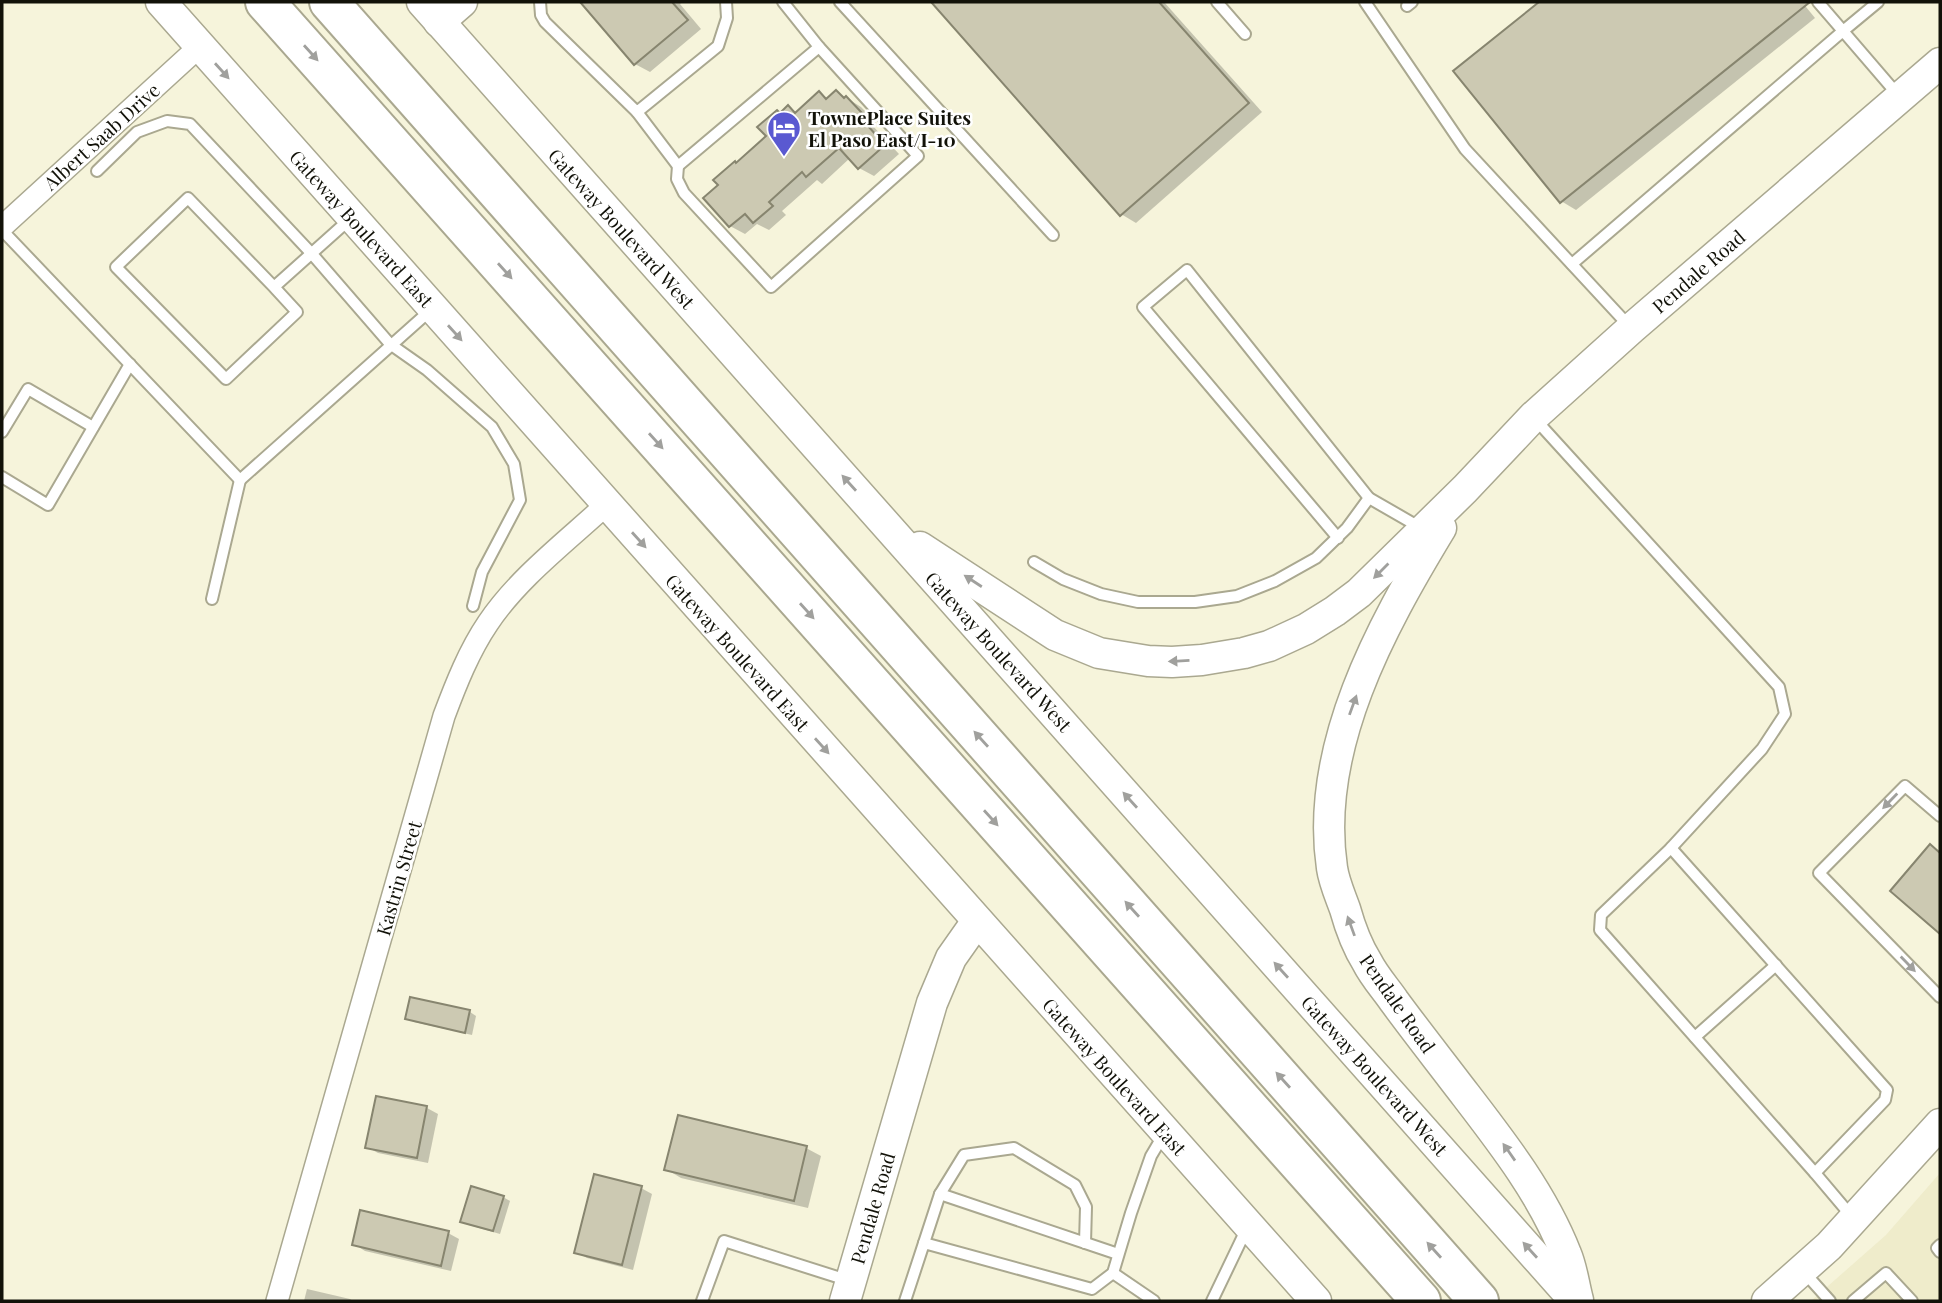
<svg xmlns="http://www.w3.org/2000/svg" width="1942" height="1303" font-family="'Playfair Display',serif">
<style>
.built{fill:#efeccb}
.shadow{fill:#0003}
.building{fill:#ccc9b2;stroke:#87856f;stroke-width:2}
.lines{fill:none;stroke-linecap:round;stroke-linejoin:round}
.lane-casing{stroke:#aaa890;stroke-width:14}
.street-casing{stroke:#aaa890;stroke-width:24}
.secondary-casing{stroke:#aaa890;stroke-width:33}
.highway-casing{stroke:#aaa890;stroke-width:42}
.lane{stroke:#fff;stroke-width:10}
.street{stroke:#fff;stroke-width:21}
.secondary{stroke:#fff;stroke-width:30}
.highway{stroke:#fff;stroke-width:38}
.oneway{fill:#a0a09d}
.labels{text-anchor:middle;dominant-baseline:central;stroke-width:5;stroke-linejoin:round;paint-order:stroke}
.poi-label{font-size:19px;font-weight:bold;fill:#121209;stroke:#fff;text-anchor:start}
.street-label{font-size:19px;fill:#121209;stroke:#fff}
</style>
<rect width="100%" height="100%" fill="#f6f4db"/>
<polygon class="built" points="1940,1173 1940,1301 1811,1301 1886,1235"/>
<g class="shadow">
<polygon points="592,2 682,2 680,4 701,29 650,72 635,64 586,6"/>
<polygon points="933,2 1164,2 1262,112 1136,223 1121,214"/>
<polygon points="1541,2 1802,2 1815,18 1576,210 1561,201 1455,71"/>
<polygon points="837,92 861,107 876,122 872,125 899,154 874,176 859,168 850,158 822,184 817,180 782,211 786,215 769,230 757,224 745,234 730,226 737,164 768,137 781,114 788,107 798,113 819,93 829,99"/>
<polygon points="470,1012 476,1016 472,1035 414,1022 407,1018"/>
<polygon points="377,1098 427,1108 438,1114 428,1163 378,1153 367,1147"/>
<polygon points="806,1148 821,1156 808,1208 681,1178 666,1169"/>
<polygon points="641,1188 652,1194 633,1270 587,1258 576,1252"/>
<polygon points="503,1197 510,1201 500,1234 469,1225 463,1221"/>
<polygon points="448,1233 459,1239 451,1271 365,1251 354,1244"/>
<polygon points="307,1289 350,1299 353,1301 304,1301"/>
</g>
<g class="building">
<polygon points="580,2 672,2 688,20 634,65"/>
<polygon points="931,2 1159,2 1249,103 1120,216"/>
<polygon points="1539,2 1810,2 1560,203 1453,71"/>
<polygon points="836,90 844,98 846,96 862,113 859,116 885,145 858,169 839,148 806,177 802,172 769,202 773,206 753,223 745,214 729,227 703,198 718,185 713,180 735,161 736,163 766,136 757,127 777,110 780,113 788,105 795,113 819,91 826,99"/>
<polygon points="1930,844 1940,853 1940,934 1890,891"/>
<polygon points="410,997 470,1010 465,1033 405,1019"/>
<polygon points="376,1096 427,1106 417,1158 365,1148"/>
<polygon points="678,1115 807,1146 794,1201 664,1170"/>
<polygon points="594,1174 642,1186 622,1265 574,1253"/>
<polygon points="471,1186 504,1196 493,1231 460,1222"/>
<polygon points="360,1210 449,1231 441,1266 352,1245"/>
</g>
<g class="lines">
<g class="lane-casing">
<g id="lane">
<polyline points="540,2 541,15 545,22 637,112 718,46 727,18 726,2"/>
<polyline points="840,2 1053,235"/>
<polyline points="1217,2 1245,34"/>
<polyline points="1365,2 1465,149 1630,327"/>
<polyline points="1818,2 1843,31 1878,2"/>
<polyline points="1407,6 1412,2"/>
<polyline points="637,112 678,166 819,47 783,2"/>
<polyline points="678,166 677,179 684,193 771,287 918,156 819,47"/>
<polyline points="97,171 137,132 167,121 190,124 312,254 390,344 427,370 492,427 514,464 520,500 482,572 473,606"/>
<polyline points="2,230 240,480 433,308"/>
<polyline points="1572,264 1843,31 1898,95"/>
<polyline points="274,287 188,198 116,267 226,379 297,312 274,287 350,219"/>
<polyline points="1535,419 1779,687 1785,714 1762,749 1671,848 1601,915 1600,930 1815,1173 1853,1218"/>
<polyline points="2,432 28,389 93,427"/>
<polyline points="2,477 48,505 130,364"/>
<polyline points="1338,538 1143,307 1187,270 1369,498 1421,528"/>
<polyline points="1034,562 1063,579 1101,594 1138,602 1195,602 1237,596 1275,581 1316,558 1347,528 1369,498"/>
<polyline points="212,599 240,480"/>
<polyline points="1940,816 1905,786 1819,873 1940,997"/>
<polyline points="1671,848 1887,1090 1885,1100 1815,1173"/>
<polyline points="1695,1037 1776,965"/>
<polyline points="940,1194 1118,1254"/>
<polyline points="924,1243 940,1194 964,1155 1014,1148 1075,1185 1086,1207 1085,1243"/>
<polyline points="1940,1245 1937,1248 1940,1252"/>
<polyline points="1804,1272 1830,1301"/>
<polyline points="1113,1273 1154,1301"/>
<polyline points="702,1301 724,1241 850,1281"/>
<polyline points="905,1301 924,1243 1092,1289 1113,1273 1131,1213 1151,1156 1164,1134"/>
<polyline points="1212,1301 1247,1228"/>
<polyline points="1853,1301 1886,1273 1912,1301"/>
</g>
</g>
<g class="street-casing">
<g id="street">
<polyline points="2,227 200,46"/>
<path d="M277 1301 444 716C456 684 469 651 488 623 518 578 567 541 607 504"/>
</g>
</g>
<g class="secondary-casing">
<g id="secondary">
<polyline points="161,2 1316,1301"/>
<polyline points="422,2 1575,1301"/>
<polyline points="439,22 462,2"/>
<path d="M1441 528C1381 627 1314 748 1332 868 1334 882 1340 895 1345 909 1350 927 1357 946 1367 962 1374 976 1385 988 1394 1001 1416 1031 1439 1060 1461 1089 1501 1141 1542 1193 1566 1254 1572 1268 1574 1285 1578 1300"/>
<polyline points="920,547 1055,635 1099,653 1148,661 1172,662 1202,660 1244,653 1269,646 1306,629 1335,611 1359,593 1465,489 1533,417 1632,328 1940,63"/>
<polyline points="845,1301 932,1003 951,958 977,921"/>
<polyline points="1767,1301 1829,1246 1940,1124"/>
</g>
</g>
<g class="highway-casing">
<g id="highway">
<polyline points="265,2 1421,1301"/>
<polyline points="329,2 1479,1301"/>
</g>
</g>
<use href="#lane" class="lane"/>
<use href="#street" class="street"/>
<use href="#secondary" class="secondary"/>
<use href="#highway" class="highway"/>
</g>
<defs><path id="oneway-solid" d="M-6-.8H1V-3.2L6.5 0L1 3.2V.8H-6Z" transform="scale(1.75)"/></defs>
<g class="oneway">
<use href="#oneway-solid" transform="translate(311 53) rotate(48)"/>
<use href="#oneway-solid" transform="translate(222 71) rotate(48)"/>
<use href="#oneway-solid" transform="translate(505 271) rotate(48)"/>
<use href="#oneway-solid" transform="translate(455 333) rotate(48)"/>
<use href="#oneway-solid" transform="translate(656 441) rotate(48)"/>
<use href="#oneway-solid" transform="translate(849 483) rotate(-132)"/>
<use href="#oneway-solid" transform="translate(639 540) rotate(48)"/>
<use href="#oneway-solid" transform="translate(1381 571) rotate(135)"/>
<use href="#oneway-solid" transform="translate(973 581) rotate(-147)"/>
<use href="#oneway-solid" transform="translate(807 611) rotate(48)"/>
<use href="#oneway-solid" transform="translate(1179 661) rotate(177)"/>
<use href="#oneway-solid" transform="translate(1353 705) rotate(-70)"/>
<use href="#oneway-solid" transform="translate(981 739) rotate(-132)"/>
<use href="#oneway-solid" transform="translate(822 746) rotate(48)"/>
<use href="#oneway-solid" transform="translate(1130 800) rotate(-132)"/>
<use href="#oneway-solid" transform="translate(1890 801) rotate(134)"/>
<use href="#oneway-solid" transform="translate(991 818) rotate(48)"/>
<use href="#oneway-solid" transform="translate(1132 909) rotate(-132)"/>
<use href="#oneway-solid" transform="translate(1351 926) rotate(-110)"/>
<use href="#oneway-solid" transform="translate(1908 964) rotate(46)"/>
<use href="#oneway-solid" transform="translate(1281 970) rotate(-132)"/>
<use href="#oneway-solid" transform="translate(1283 1080) rotate(-132)"/>
<use href="#oneway-solid" transform="translate(1509 1152) rotate(-125)"/>
<use href="#oneway-solid" transform="translate(1434 1250) rotate(-132)"/>
<use href="#oneway-solid" transform="translate(1530 1250) rotate(-132)"/>
</g>
<defs>
<g id="hotel-pin" transform="scale(1.75)"><path d="M0 17L-7.5 6A9.5 9.5 0 1 1 7.5 6Z" fill="#5a59d1" stroke="#fff"/><path d="M-6-4.5h1.5V1H6V5H4.5V3h-9V5H-6ZM-4 0a1.8 1.8 0 1 1 3.6 0ZM.5 0V-2.5h3Q6-2.5 6 0Z" fill="#fff"/></g>
</defs>
<g fill-rule="evenodd">
<use href="#hotel-pin" x="784" y="128"/>
</g>
<g class="labels">
<g class="poi-label">
<text x="808" y="117">TownePlace Suites<tspan x="808" dy="22">El Paso East/I-10</tspan></text>
</g>
<g class="street-label">
<text transform="translate(101 136) rotate(-42)">Albert Saab Drive</text>
<text transform="translate(362 228) rotate(48)">Gateway Boulevard East</text>
<text transform="translate(622 228) rotate(48)">Gateway Boulevard West</text>
<text transform="translate(1698 271) rotate(-41)">Pendale Road</text>
<text transform="translate(999 651) rotate(48)">Gateway Boulevard West</text>
<text transform="translate(738 652) rotate(48)">Gateway Boulevard East</text>
<text transform="translate(398 878) rotate(-74)">Kastrin Street</text>
<text transform="translate(1398 1003) rotate(55)">Pendale Road</text>
<text transform="translate(1375 1075) rotate(48)">Gateway Boulevard West</text>
<text transform="translate(1115 1076) rotate(48)">Gateway Boulevard East</text>
<text transform="translate(872 1208) rotate(-74)">Pendale Road</text>
</g>
</g>
<rect width="1942" height="1303" fill="none" stroke="#121209" stroke-width="7"/>
</svg>
